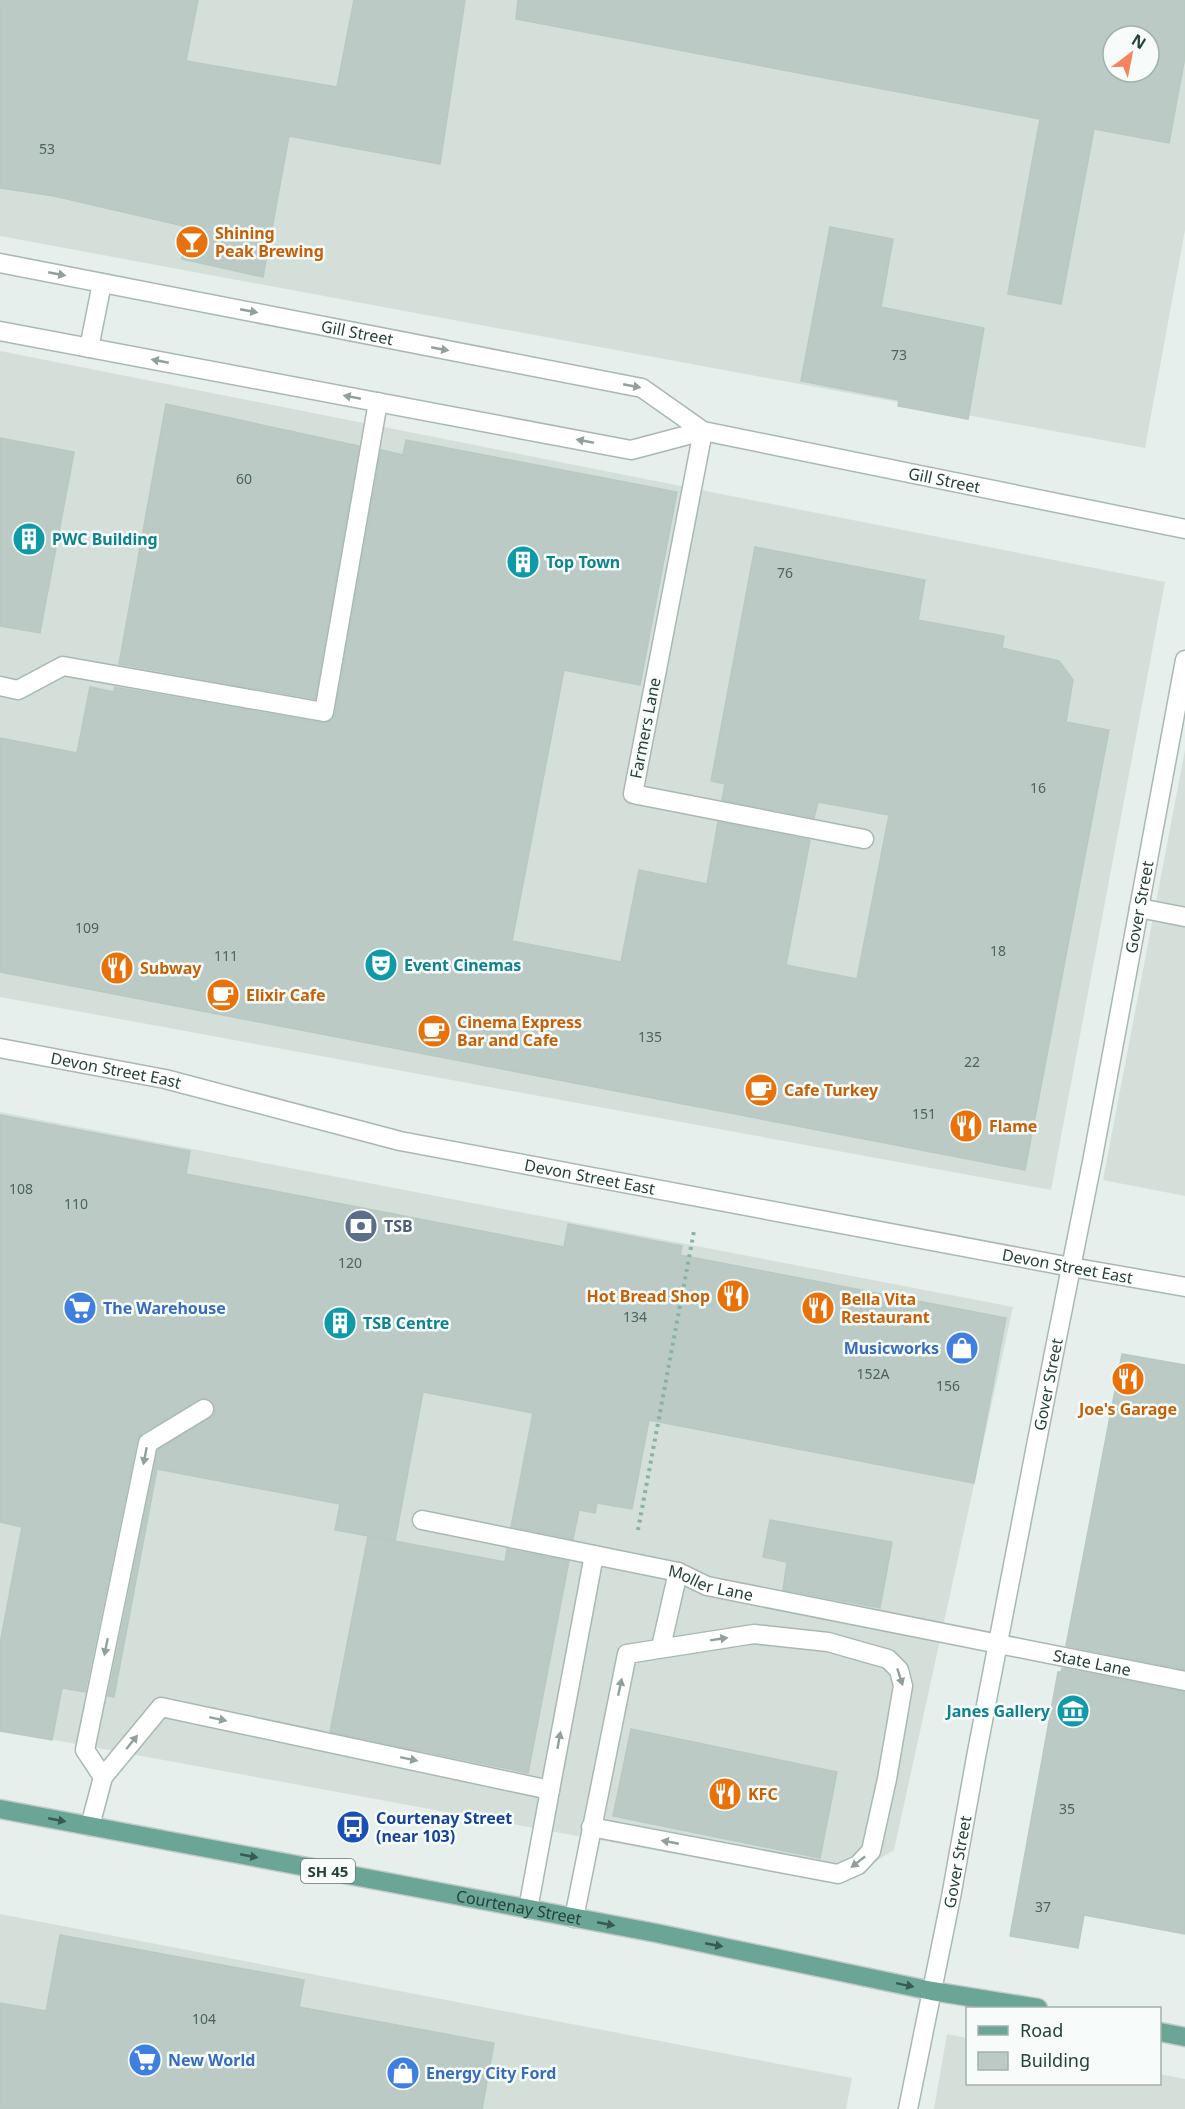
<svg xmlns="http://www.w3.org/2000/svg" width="1185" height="2109" font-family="'Noto Sans',sans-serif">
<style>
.built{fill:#d4dfda;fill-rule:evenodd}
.building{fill:#bbcac4;stroke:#b8c9c2;stroke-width:1.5;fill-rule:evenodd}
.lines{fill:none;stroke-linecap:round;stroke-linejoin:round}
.minor-casing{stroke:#a8b8b2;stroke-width:21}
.major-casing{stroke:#c2cac8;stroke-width:21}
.path{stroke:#86b3a5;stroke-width:4;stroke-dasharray:3 4.5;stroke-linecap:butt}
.minor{stroke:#fff;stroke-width:18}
.major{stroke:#6aa596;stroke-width:18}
.oneway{fill:#92a09c}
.oneway2{fill:#365b51}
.labels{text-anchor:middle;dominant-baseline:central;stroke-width:5;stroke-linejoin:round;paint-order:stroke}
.number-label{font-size:14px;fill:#4a645c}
.shield{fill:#f7fbf9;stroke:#637a73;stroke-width:1.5}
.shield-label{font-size:15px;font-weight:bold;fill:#24423a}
.food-label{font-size:16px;font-weight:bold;fill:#c56008;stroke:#f7fbf9;text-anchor:start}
.street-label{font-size:16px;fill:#24423a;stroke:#f7fbf9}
.culture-label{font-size:16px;font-weight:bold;fill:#0d838f;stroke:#f7fbf9;text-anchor:start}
.service-label{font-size:16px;font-weight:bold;fill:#4e5e75;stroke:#f7fbf9;text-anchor:start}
.shop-label{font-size:16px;font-weight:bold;fill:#366cbe;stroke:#f7fbf9;text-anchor:start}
.transit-label{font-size:16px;font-weight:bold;fill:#164399;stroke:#f7fbf9;text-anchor:start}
</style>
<rect width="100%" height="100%" fill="#e6efeb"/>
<g class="built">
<path d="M0 0H1185V230L1145 448 0 236ZM1113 36H1149V72H1113Z"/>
<polygon points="0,351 1165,582 1051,1190 0,997"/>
<polygon points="1185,750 1185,1196 1103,1180"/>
<polygon points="0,1112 1013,1307 894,1850 838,1884 0,1730"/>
<polygon points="0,1914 852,2078 846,2109 0,2109"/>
<polygon points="947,2034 967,2038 968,2084 1160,2084 1160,2074 1185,2079 1185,2109 934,2109"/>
</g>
<g class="building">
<polygon points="0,0 198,0 186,61 337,87 354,0 465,0 440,164 289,136 263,277 182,259 188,227 54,196 0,188"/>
<path d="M518 0H1185V57L1169 143 1094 129 1061 304 1008 294 1040 119 516 19ZM1113 36H1149V72H1113Z"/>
<polygon points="830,227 893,239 881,307 984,328 968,419 898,406 899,400 801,381"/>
<polygon points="166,404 359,446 315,699 119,664"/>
<polygon points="0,438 74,452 40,633 0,626"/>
<polygon points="406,440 677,492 640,685 564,670 512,941 621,962 639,870 707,884 718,822 810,840 786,965 857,979 889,815 818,802 814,818 722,800 725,784 711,781 755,547 925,580 918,620 1004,636 1002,648 1059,661 1073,680 1066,722 1109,730 1025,1170 0,972 0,738 77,753 90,687 114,692 115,687 322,723 332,720 335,714 381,450 403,455"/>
<polygon points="0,1115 190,1151 186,1174 564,1247 568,1224 682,1246 680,1255 1006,1318 974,1483 649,1420 632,1509 597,1503 595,1513 579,1510 573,1539 511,1527 533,1413 423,1392 395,1541 335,1530 340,1504 157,1469 114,1697 108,1696 158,1450 214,1415 215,1409 214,1404 210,1399 203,1398 142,1433 137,1440 85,1692 62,1688 52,1740 0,1731 0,1644 22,1527 0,1522"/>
<polygon points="1122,1354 1185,1365 1185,1670 1066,1646"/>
<polygon points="770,1520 892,1542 880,1608 783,1590 787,1562 763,1557"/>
<polygon points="368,1536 505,1562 507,1549 569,1561 528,1773 330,1732"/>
<polygon points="1062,1668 1185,1692 1185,1934 1084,1915 1078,1948 1010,1936 1058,1672 1061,1672"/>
<polygon points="631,1729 837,1772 820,1858 613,1816"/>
<polygon points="60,1935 304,1980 299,2007 494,2043 482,2109 0,2109 0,2003 46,2011"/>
</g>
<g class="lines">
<g class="minor-casing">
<g id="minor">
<path id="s1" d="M0 263 642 388 703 431 1185 529"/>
<polyline points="0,331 631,450 703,431"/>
<polyline points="89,348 102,283"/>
<polyline points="703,431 633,794 864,839"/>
<polyline points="0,686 18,690 63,666 324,712 378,402"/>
<polyline points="1139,908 1185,917"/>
<path id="s2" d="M0 1048 165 1079 400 1141 1071 1267 1185 1287"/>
<path id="s3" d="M422 1520 678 1572 707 1586 1185 1681"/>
<polyline points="661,1647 678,1572"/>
<polyline points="103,1777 161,1707 550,1790 594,1555"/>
<polyline points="90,1826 103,1777 85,1750 148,1443 204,1409"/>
<polyline points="528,1909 550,1790"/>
<polyline points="574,1918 627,1654 754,1634 828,1642 888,1659 899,1670 903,1686 887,1779 871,1851 858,1865 838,1874 591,1827"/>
<path id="s4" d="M908 2109 951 1897 976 1757 1052 1363 1092 1162 1185 660"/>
</g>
</g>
<g class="major-casing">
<g id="major">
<path id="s5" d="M0 1809 656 1933 932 1991 1038 2008"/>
<polyline points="1160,2032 1185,2037"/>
</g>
</g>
<polyline class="path" points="638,1530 694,1231"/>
<use href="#minor" class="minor"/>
<use href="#major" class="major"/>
</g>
<defs><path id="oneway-solid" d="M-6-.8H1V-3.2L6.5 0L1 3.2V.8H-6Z" transform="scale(1.5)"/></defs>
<g class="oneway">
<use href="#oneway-solid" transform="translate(57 274) rotate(11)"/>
<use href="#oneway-solid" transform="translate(249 311) rotate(11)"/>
<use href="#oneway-solid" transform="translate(440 349) rotate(11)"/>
<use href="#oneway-solid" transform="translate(160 361) rotate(-169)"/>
<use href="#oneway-solid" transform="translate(632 386) rotate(11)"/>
<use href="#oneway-solid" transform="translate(352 397) rotate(-169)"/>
<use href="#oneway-solid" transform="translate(585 441) rotate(-169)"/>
<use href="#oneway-solid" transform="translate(145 1456) rotate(101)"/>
<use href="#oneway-solid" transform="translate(719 1639) rotate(-9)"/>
<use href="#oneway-solid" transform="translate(106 1647) rotate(101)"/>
<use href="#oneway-solid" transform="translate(900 1677) rotate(72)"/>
<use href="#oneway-solid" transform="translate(620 1687) rotate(-78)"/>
<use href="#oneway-solid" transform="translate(218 1719) rotate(12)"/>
<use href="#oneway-solid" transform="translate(559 1740) rotate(-80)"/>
<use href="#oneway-solid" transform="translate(132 1742) rotate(-51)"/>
<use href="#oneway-solid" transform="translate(409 1759) rotate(12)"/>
<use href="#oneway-solid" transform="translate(670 1842) rotate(-169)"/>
<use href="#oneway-solid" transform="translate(858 1862) rotate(142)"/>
</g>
<g class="oneway2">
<use href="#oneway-solid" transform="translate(57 1820) rotate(11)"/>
<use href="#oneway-solid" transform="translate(249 1856) rotate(11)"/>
<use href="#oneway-solid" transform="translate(606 1924) rotate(11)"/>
<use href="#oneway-solid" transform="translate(714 1945) rotate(11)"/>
<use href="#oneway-solid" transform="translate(905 1985) rotate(12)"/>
</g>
<defs>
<g id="bar-disc" transform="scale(1.725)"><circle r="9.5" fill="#e8710a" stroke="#f7fbf9"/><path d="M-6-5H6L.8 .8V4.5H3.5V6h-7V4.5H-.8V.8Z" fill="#fff"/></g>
<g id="building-disc" transform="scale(1.725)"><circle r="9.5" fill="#0f9aa8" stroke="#f7fbf9"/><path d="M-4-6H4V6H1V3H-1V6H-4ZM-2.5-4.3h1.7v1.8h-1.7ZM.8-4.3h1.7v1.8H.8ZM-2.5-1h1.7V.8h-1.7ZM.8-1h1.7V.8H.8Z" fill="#fff"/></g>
<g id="theatre-disc" transform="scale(1.725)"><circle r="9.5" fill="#0f9aa8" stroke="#f7fbf9"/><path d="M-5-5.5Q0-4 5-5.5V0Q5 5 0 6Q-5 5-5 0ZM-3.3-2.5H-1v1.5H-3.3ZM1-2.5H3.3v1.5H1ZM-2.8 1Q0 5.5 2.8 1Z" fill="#fff"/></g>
<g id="restaurant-disc" transform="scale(1.725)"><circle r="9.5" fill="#e8710a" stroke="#f7fbf9"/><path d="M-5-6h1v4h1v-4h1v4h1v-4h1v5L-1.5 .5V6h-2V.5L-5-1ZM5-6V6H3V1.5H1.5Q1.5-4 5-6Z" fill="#fff"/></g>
<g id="cafe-disc" transform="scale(1.725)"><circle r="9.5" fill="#e8710a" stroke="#f7fbf9"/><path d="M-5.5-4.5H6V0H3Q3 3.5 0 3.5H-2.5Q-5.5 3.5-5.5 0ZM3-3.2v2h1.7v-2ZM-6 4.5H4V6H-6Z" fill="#fff"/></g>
<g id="bank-disc" transform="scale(1.725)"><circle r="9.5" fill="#5c6f8a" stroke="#f7fbf9"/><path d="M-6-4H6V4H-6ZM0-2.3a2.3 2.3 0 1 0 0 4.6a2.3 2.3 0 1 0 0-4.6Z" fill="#fff"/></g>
<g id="supermarket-disc" transform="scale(1.725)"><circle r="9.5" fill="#3f7fe0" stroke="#f7fbf9"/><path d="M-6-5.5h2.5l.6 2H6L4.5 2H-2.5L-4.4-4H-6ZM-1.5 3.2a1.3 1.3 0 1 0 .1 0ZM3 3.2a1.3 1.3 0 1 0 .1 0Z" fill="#fff"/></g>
<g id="shop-disc" transform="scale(1.725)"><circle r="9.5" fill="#3f7fe0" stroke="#f7fbf9"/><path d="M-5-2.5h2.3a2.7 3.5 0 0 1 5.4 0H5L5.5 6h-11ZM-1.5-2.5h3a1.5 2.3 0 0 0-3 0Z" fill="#fff"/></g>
<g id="museum-disc" transform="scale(1.725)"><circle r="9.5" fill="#0f9aa8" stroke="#f7fbf9"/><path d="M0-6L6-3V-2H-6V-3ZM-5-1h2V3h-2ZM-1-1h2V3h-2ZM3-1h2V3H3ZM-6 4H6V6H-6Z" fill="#fff"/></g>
<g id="bus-disc" transform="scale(1.725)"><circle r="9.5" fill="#1a4fb4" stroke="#f7fbf9"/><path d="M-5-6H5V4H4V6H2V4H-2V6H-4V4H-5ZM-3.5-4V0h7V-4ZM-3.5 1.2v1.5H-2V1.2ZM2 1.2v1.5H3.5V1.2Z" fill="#fff"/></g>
</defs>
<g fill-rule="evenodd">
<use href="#bar-disc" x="192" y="242"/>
<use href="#building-disc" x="29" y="539"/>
<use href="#building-disc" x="523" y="562"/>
<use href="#theatre-disc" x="381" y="965"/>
<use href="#restaurant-disc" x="117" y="968"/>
<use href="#cafe-disc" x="223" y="995"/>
<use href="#cafe-disc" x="434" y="1031"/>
<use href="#cafe-disc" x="761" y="1090"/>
<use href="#restaurant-disc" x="966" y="1126"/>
<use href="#bank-disc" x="361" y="1226"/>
<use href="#restaurant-disc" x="733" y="1296"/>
<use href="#supermarket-disc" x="80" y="1308"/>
<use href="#restaurant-disc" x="818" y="1308"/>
<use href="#building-disc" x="340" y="1323"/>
<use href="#shop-disc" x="962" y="1348"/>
<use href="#restaurant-disc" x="1128" y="1379"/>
<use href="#museum-disc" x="1073" y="1711"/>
<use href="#restaurant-disc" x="725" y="1794"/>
<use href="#bus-disc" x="353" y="1827"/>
<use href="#supermarket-disc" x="145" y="2060"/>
<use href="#shop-disc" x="403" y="2073"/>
</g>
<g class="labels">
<g class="number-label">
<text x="47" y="148">53</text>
<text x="899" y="354">73</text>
<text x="244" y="478">60</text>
<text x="785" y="572">76</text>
<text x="1038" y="787">16</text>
<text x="87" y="927">109</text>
<text x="998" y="950">18</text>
<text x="226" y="955">111</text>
<text x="650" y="1036">135</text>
<text x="972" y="1061">22</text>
<text x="924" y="1113">151</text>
<text x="21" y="1188">108</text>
<text x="76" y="1203">110</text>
<text x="350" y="1262">120</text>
<text x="635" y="1316">134</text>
<text x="873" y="1373">152A</text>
<text x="948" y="1385">156</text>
<text x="1067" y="1808">35</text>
<text x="1043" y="1906">37</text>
<text x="204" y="2018">104</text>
</g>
<rect class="shield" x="301" y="1859" width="54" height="24" rx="4.5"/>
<g class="shield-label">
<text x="328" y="1871">SH 45</text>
</g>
<g class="food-label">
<text x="215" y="233">Shining<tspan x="215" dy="18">Peak Brewing</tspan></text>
<text x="140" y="968">Subway</text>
<text x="246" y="995">Elixir Cafe</text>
<text x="457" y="1022">Cinema Express<tspan x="457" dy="18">Bar and Cafe</tspan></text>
<text x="784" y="1090">Cafe Turkey</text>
<text x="989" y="1126">Flame</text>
<text x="710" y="1296" text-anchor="end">Hot Bread Shop</text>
<text x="841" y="1299">Bella Vita<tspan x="841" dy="18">Restaurant</tspan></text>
<text x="1128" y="1409" text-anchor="middle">Joe's Garage</text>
<text x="748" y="1794">KFC</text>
</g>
<g class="street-label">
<text stroke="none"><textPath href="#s1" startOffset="364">Gill Street</textPath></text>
<text stroke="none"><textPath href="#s1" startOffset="975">Gill Street</textPath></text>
<text transform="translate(645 728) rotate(-79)">Farmers Lane</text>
<text stroke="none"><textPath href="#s4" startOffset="1224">Gover Street</textPath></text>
<text stroke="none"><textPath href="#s2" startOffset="118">Devon Street East</textPath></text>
<text stroke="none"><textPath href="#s2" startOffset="604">Devon Street East</textPath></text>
<text stroke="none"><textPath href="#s2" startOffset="1090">Devon Street East</textPath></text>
<text stroke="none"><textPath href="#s4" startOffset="738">Gover Street</textPath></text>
<text stroke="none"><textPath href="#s3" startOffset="296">Moller Lane</textPath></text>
<text stroke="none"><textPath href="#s3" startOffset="686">State Lane</textPath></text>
<text stroke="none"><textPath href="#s4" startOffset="252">Gover Street</textPath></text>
<text stroke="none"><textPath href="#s5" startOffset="528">Courtenay Street</textPath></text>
</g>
<g class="culture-label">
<text x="52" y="539">PWC Building</text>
<text x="546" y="562">Top Town</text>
<text x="404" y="965">Event Cinemas</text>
<text x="363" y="1323">TSB Centre</text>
<text x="1050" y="1711" text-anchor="end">Janes Gallery</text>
</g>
<g class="service-label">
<text x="384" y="1226">TSB</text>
</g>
<g class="shop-label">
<text x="103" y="1308">The Warehouse</text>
<text x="939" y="1348" text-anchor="end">Musicworks</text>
<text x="168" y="2060">New World</text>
<text x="426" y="2073">Energy City Ford</text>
</g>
<g class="transit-label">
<text x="376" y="1818">Courtenay Street<tspan x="376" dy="18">(near 103)</tspan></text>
</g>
</g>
<rect x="966" y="2007" width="195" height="78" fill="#f7fbf9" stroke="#a3b1ad" stroke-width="1.5"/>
<rect x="978" y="2026" width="30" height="9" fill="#6aa596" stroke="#a3b1ad" stroke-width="1.5"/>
<text x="1020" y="2037" font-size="18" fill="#24423a">Road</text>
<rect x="978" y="2052" width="30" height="18" fill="#bbcac4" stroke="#a3b1ad" stroke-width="1.5"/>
<text x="1020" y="2067" font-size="18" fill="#24423a">Building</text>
<g transform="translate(1131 54) rotate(32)"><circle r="28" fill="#f7fbf9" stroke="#a3b1ad" stroke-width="1.5"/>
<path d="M0-4.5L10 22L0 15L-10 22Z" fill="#f4845f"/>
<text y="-9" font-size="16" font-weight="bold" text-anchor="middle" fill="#24423a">N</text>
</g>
</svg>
